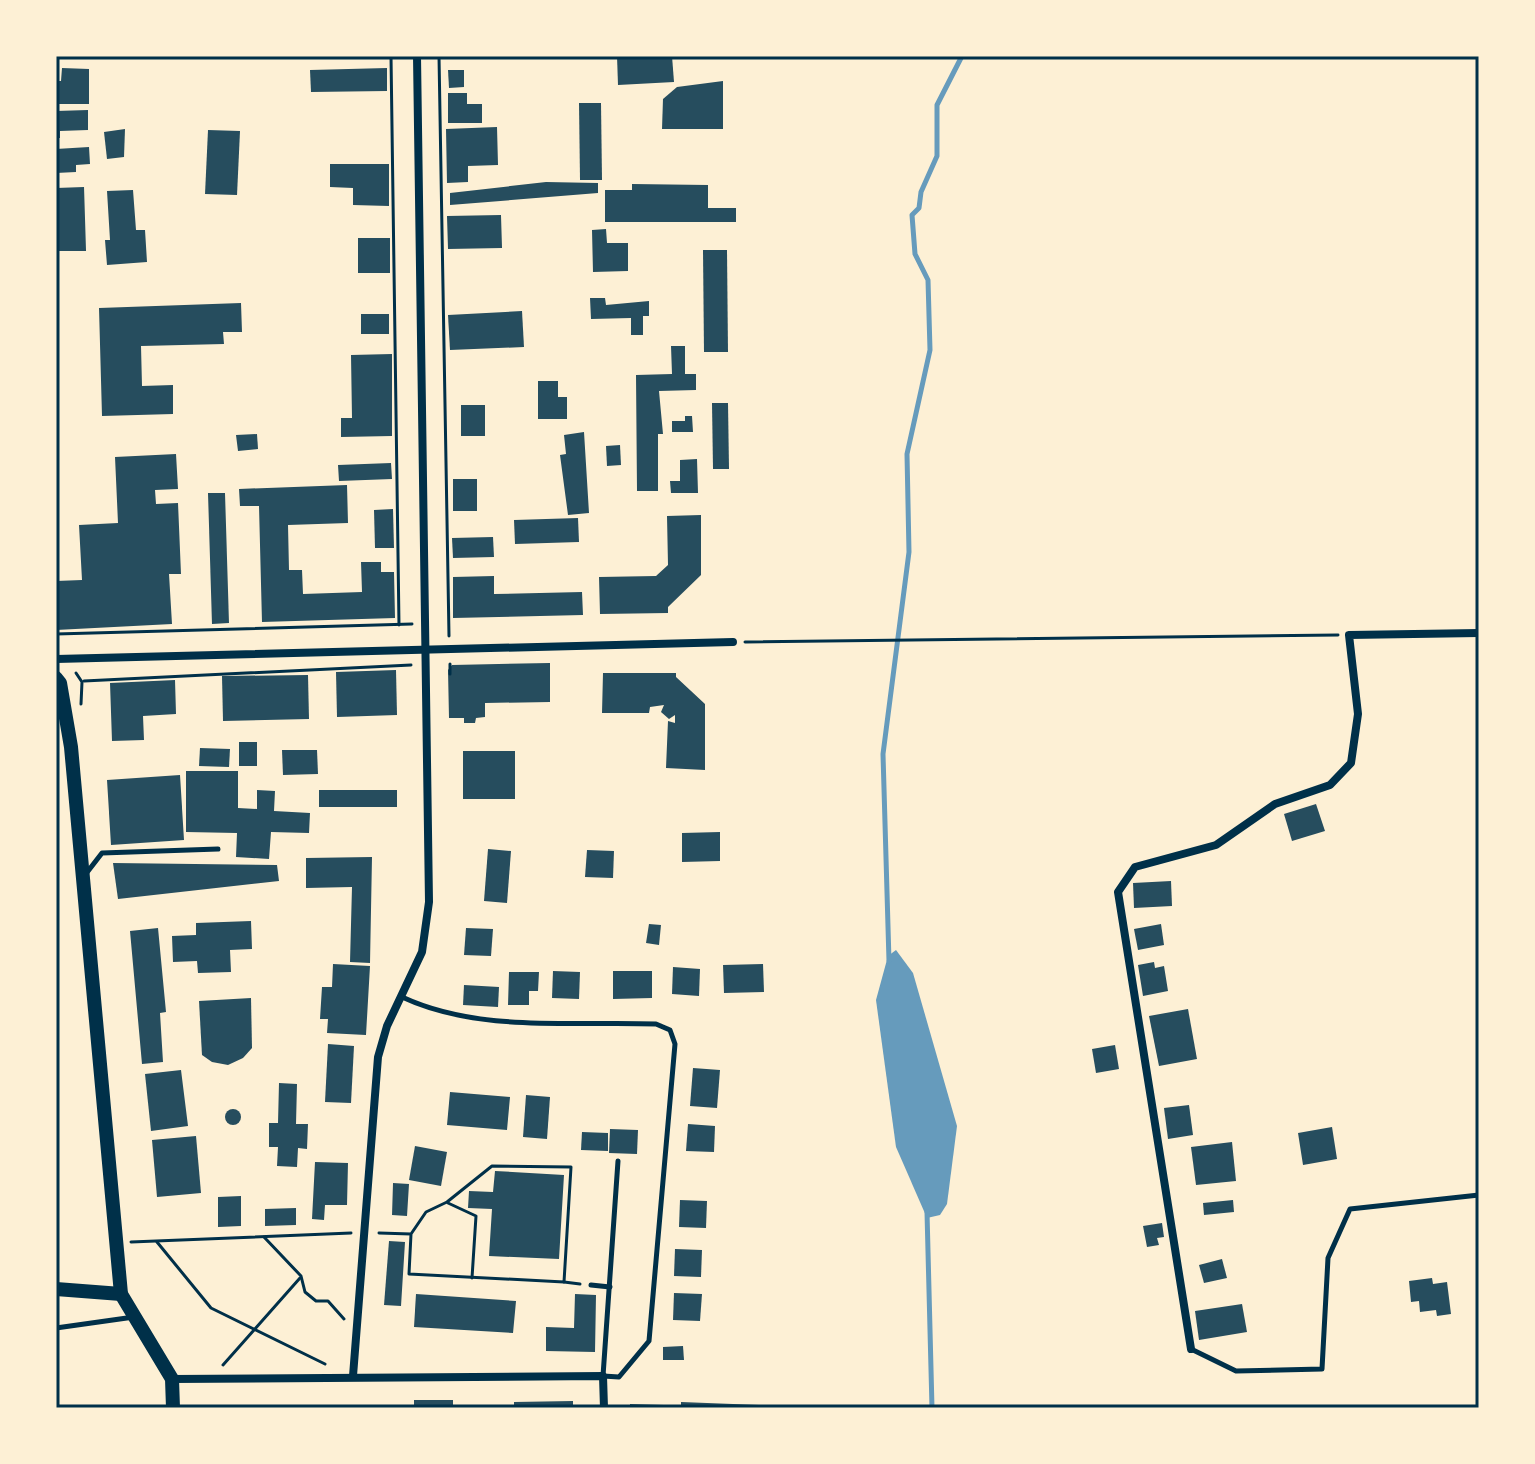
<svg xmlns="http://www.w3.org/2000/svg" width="1535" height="1464" font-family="Ubuntu,sans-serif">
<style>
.water{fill:#669bbc}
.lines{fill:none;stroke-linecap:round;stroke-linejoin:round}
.stream{stroke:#669bbc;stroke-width:5}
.building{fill:#264d5e}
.path{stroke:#003049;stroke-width:3}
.service{stroke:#003049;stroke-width:5}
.minor{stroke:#003049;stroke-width:8}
.tertiary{stroke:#003049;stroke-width:14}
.neatline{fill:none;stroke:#003049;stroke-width:3}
</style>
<rect width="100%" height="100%" fill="#fdf0d5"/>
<polygon class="water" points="896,950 913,973 957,1126 947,1204 940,1215 927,1218 896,1147 876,1000 888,956"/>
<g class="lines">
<g class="stream">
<polyline points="889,961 883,754 909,552 907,454 930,350 928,280 915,254 912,215 919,208 921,192 937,156 937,105 962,56"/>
<polyline points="927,1212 932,1408"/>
</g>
</g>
<g class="building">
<polygon points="617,56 672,56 674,82 618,85"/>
<polygon points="62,68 89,69 89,104 56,104 56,81 61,81"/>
<polygon points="387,68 387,91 311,92 310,70"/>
<polygon points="448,70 464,70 464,87 449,88"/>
<polygon points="723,81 723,129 662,129 663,99 677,87"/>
<polygon points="448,93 467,93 467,104 482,104 482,123 448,123"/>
<polygon points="579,103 601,103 602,180 580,180"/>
<polygon points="88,110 88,130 60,131 60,138 56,138 56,111"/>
<polygon points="497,127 498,165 468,166 468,182 447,183 446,129"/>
<polygon points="125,129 124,157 107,159 104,132"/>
<polygon points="208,130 240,131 237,195 205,194"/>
<polygon points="89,147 90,164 76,165 76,172 56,173 56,149"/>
<polygon points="330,164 389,164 389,206 353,205 353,188 330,187"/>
<polygon points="546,182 598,183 598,193 450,205 450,193"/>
<polygon points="632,184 708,185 708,208 736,208 736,222 605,222 605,190 632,190"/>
<polygon points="84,187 86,251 56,251 56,188"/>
<polygon points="133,190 136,230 145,230 147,262 107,265 105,240 110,240 107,191"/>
<polygon points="501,215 502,248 448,249 447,216"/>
<polygon points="606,229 607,243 628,243 628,271 593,272 592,230"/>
<rect x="358" y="238" width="32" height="35"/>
<polygon points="703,250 727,250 728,352 704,352"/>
<polygon points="590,298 605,298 606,305 649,301 649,316 643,316 643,335 631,335 631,318 591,319"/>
<polygon points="241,303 242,332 223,332 224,344 141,346 142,386 173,385 173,414 102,416 99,308"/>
<polygon points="522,311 524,347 450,350 448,315"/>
<rect x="361" y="314" width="28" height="20"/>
<polygon points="671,346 685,346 685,374 696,374 696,390 659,391 663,434 658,434 658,491 637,491 636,375 672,374"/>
<polygon points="392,354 392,436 341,437 341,418 352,418 351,355"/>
<polygon points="538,381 558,381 558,397 567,397 567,419 538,419"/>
<polygon points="712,403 728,403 729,469 713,469"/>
<rect x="461" y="405" width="24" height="31"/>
<polygon points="685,416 692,416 693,432 672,432 672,421 685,421"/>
<polygon points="584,432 589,513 568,515 560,455 566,454 564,435"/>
<polygon points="257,434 258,449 238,451 236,435"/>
<polygon points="620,445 621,465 607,466 606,446"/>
<polygon points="176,454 178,489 155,490 156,504 178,503 181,574 169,574 172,624 56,630 56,581 82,580 79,525 118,523 115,457"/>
<polygon points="697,459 698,493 671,493 670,481 680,481 680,460"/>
<polygon points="391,463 392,479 339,481 338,465"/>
<rect x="453" y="479" width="24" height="32"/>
<polygon points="347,485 348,523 288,525 289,570 302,570 303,594 362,592 361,562 381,562 381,572 394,572 395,618 262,622 259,506 240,506 239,489"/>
<polygon points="208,493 225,493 229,623 212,624"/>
<polygon points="393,509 394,548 375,548 374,510"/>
<polygon points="701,515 701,575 668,607 668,613 600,614 599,577 656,576 668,565 667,516"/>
<polygon points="578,518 579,542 515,544 514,520"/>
<polygon points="493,537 494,557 453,558 452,538"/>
<polygon points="494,576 494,594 582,592 583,615 453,618 453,577"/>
<polygon points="550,663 550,702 485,703 485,717 476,718 475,723 464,723 464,718 449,718 448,670 452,665"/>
<polygon points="396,670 397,715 337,717 336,672"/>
<polygon points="603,673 676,673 676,677 705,704 705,770 666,768 668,721 675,723 675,715 669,719 661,712 664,705 650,707 649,713 602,713"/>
<polygon points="308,675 309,719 223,721 222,676"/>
<polygon points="175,680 176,714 143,716 144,740 112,741 110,683"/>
<rect x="239" y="742" width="18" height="24"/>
<polygon points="200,748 230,749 229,767 199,766"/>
<polygon points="282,750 317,750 318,774 283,775"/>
<rect x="463" y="751" width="52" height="48"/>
<polygon points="186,771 238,771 238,808 257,809 257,790 275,791 274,811 310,813 309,833 271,832 269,859 236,857 237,833 186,832"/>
<polygon points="180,775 184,840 111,845 107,780"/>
<rect x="319" y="790" width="78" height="17"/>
<polygon points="1316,804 1325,831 1292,841 1284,814"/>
<polygon points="720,832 720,861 682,862 682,833"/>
<polygon points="488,849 511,851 507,903 484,901"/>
<polygon points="587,850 614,851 613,878 585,877"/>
<polygon points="372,857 370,963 350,962 352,887 306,888 306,858"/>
<polygon points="113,863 277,865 279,881 118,899"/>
<polygon points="1171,881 1172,906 1134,908 1133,883"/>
<polygon points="251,921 252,949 230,950 231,972 198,973 197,961 173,962 172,936 196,935 196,923"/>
<polygon points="649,924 661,925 659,945 646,943"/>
<polygon points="1161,924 1164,945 1138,950 1134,929"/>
<polygon points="158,928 166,1012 160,1013 163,1062 142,1064 130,931"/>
<polygon points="466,928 493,929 491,956 464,955"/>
<polygon points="1154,962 1155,968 1164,966 1168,991 1143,996 1138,965"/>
<polygon points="333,964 370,966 366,1035 327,1033 328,1019 320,1019 322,987 332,987"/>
<polygon points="763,964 764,992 724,993 723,965"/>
<polygon points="673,967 700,969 699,996 672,994"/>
<polygon points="553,971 580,972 579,999 552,998"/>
<polygon points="613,971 652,971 652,998 613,999"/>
<polygon points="509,972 539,972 538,991 529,991 529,1005 508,1005"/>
<polygon points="464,985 499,987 498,1007 463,1005"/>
<polygon points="251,998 252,1048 243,1058 228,1065 212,1062 202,1055 199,1001"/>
<polygon points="1188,1009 1197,1059 1159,1066 1149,1016"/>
<polygon points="328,1044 354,1046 351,1103 325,1102"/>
<polygon points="1115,1045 1119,1069 1096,1073 1092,1049"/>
<polygon points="693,1068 720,1070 717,1108 690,1106"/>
<polygon points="181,1070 188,1126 151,1131 145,1074"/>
<polygon points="279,1083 297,1084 296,1124 308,1124 307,1149 298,1148 297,1167 277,1166 278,1147 269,1147 269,1123 278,1123"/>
<polygon points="450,1092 510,1097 507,1130 447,1125"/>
<polygon points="526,1095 550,1097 547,1139 523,1137"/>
<polygon points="1189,1105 1193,1135 1168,1139 1164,1108"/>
<circle cx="233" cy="1117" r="8"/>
<polygon points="688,1124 715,1126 714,1152 686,1151"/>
<polygon points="1332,1127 1337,1159 1303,1165 1298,1133"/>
<polygon points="610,1129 638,1130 637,1154 609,1153"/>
<polygon points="582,1132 608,1133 608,1151 581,1150"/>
<polygon points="196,1136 201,1193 157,1197 152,1140"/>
<polygon points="1232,1142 1236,1181 1196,1185 1191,1147"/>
<polygon points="415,1146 447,1152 441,1186 409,1180"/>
<polygon points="315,1162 348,1163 347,1205 325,1205 324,1220 312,1219"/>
<polygon points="495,1171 564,1175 559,1259 489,1256 492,1209 468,1208 469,1191 493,1192"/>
<polygon points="393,1183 409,1184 407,1216 392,1215"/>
<polygon points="241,1196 241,1226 218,1227 218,1197"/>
<polygon points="680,1200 707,1201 706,1228 679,1227"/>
<polygon points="1233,1200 1234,1212 1204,1215 1203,1203"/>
<polygon points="296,1208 296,1225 265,1226 265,1209"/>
<polygon points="1162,1223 1164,1237 1157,1238 1159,1245 1147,1247 1143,1226"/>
<polygon points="389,1241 405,1242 401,1306 384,1305"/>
<polygon points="675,1249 702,1250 701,1277 674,1276"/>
<polygon points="1222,1259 1227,1278 1204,1283 1199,1265"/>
<polygon points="1432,1278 1433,1284 1447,1282 1451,1314 1437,1316 1436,1310 1420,1312 1419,1301 1411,1302 1409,1281"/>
<polygon points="674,1293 702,1294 700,1321 673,1320"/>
<polygon points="416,1294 516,1301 513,1333 414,1327"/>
<polygon points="575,1294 596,1295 595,1352 546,1351 546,1327 574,1328"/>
<polygon points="1242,1304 1247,1332 1199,1340 1195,1311"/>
<polygon points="683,1346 684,1360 663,1360 663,1347"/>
<rect x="414" y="1400" width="39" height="8"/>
<polygon points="573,1401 573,1408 514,1408 514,1402"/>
<polygon points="681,1402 759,1405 759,1408 681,1408"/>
<polygon points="630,1404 664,1405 664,1408 630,1408"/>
</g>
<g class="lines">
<g class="path">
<polyline points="391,56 399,625"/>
<polyline points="439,56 449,636"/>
<polyline points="56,634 412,624"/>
<polyline points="745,642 1338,635"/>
<polyline points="450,664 450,674"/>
<polyline points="76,673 82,682 81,704"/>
<polyline points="84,681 411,665"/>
<polyline points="448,1203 476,1216 472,1278"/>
<polyline points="379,1233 411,1234 409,1274 564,1282 571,1167 492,1166 447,1202 426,1212 411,1234"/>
<polyline points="264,1237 301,1276 305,1292 316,1301 328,1301 344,1319"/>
<polyline points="131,1242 351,1233"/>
<polyline points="157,1242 211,1308 325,1364"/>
<polyline points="564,1282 580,1284"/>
<polyline points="223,1365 300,1278"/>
</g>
<g class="service">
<polyline points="85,875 102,853 218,849"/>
<path d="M402 997C479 1033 573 1021 656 1024L670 1030 675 1044 649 1341 619 1377 603 1376 618 1161"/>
<polyline points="591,1285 610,1287"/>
<polyline points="56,1328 134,1317"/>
<polyline points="1191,1349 1236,1371 1322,1369 1328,1258 1350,1209 1479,1195"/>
</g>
<g class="minor">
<polyline points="56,659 733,642"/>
<polyline points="1191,1349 1118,892 1135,867 1216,845 1275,804 1330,785 1351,763 1358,714 1349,635 1479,633"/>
<polyline points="353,1376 378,1057 387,1026 422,952 429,902 417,56"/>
<polyline points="172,1379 603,1376 604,1408"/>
</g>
<g class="tertiary">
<polyline points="56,678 60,683 71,747 121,1294 172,1379 173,1408"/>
<polyline points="56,1289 121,1294"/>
</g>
</g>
<rect width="1535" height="1464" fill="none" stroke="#fdf0d5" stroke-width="116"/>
<rect x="58" y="58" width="1419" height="1348" class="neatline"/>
</svg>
